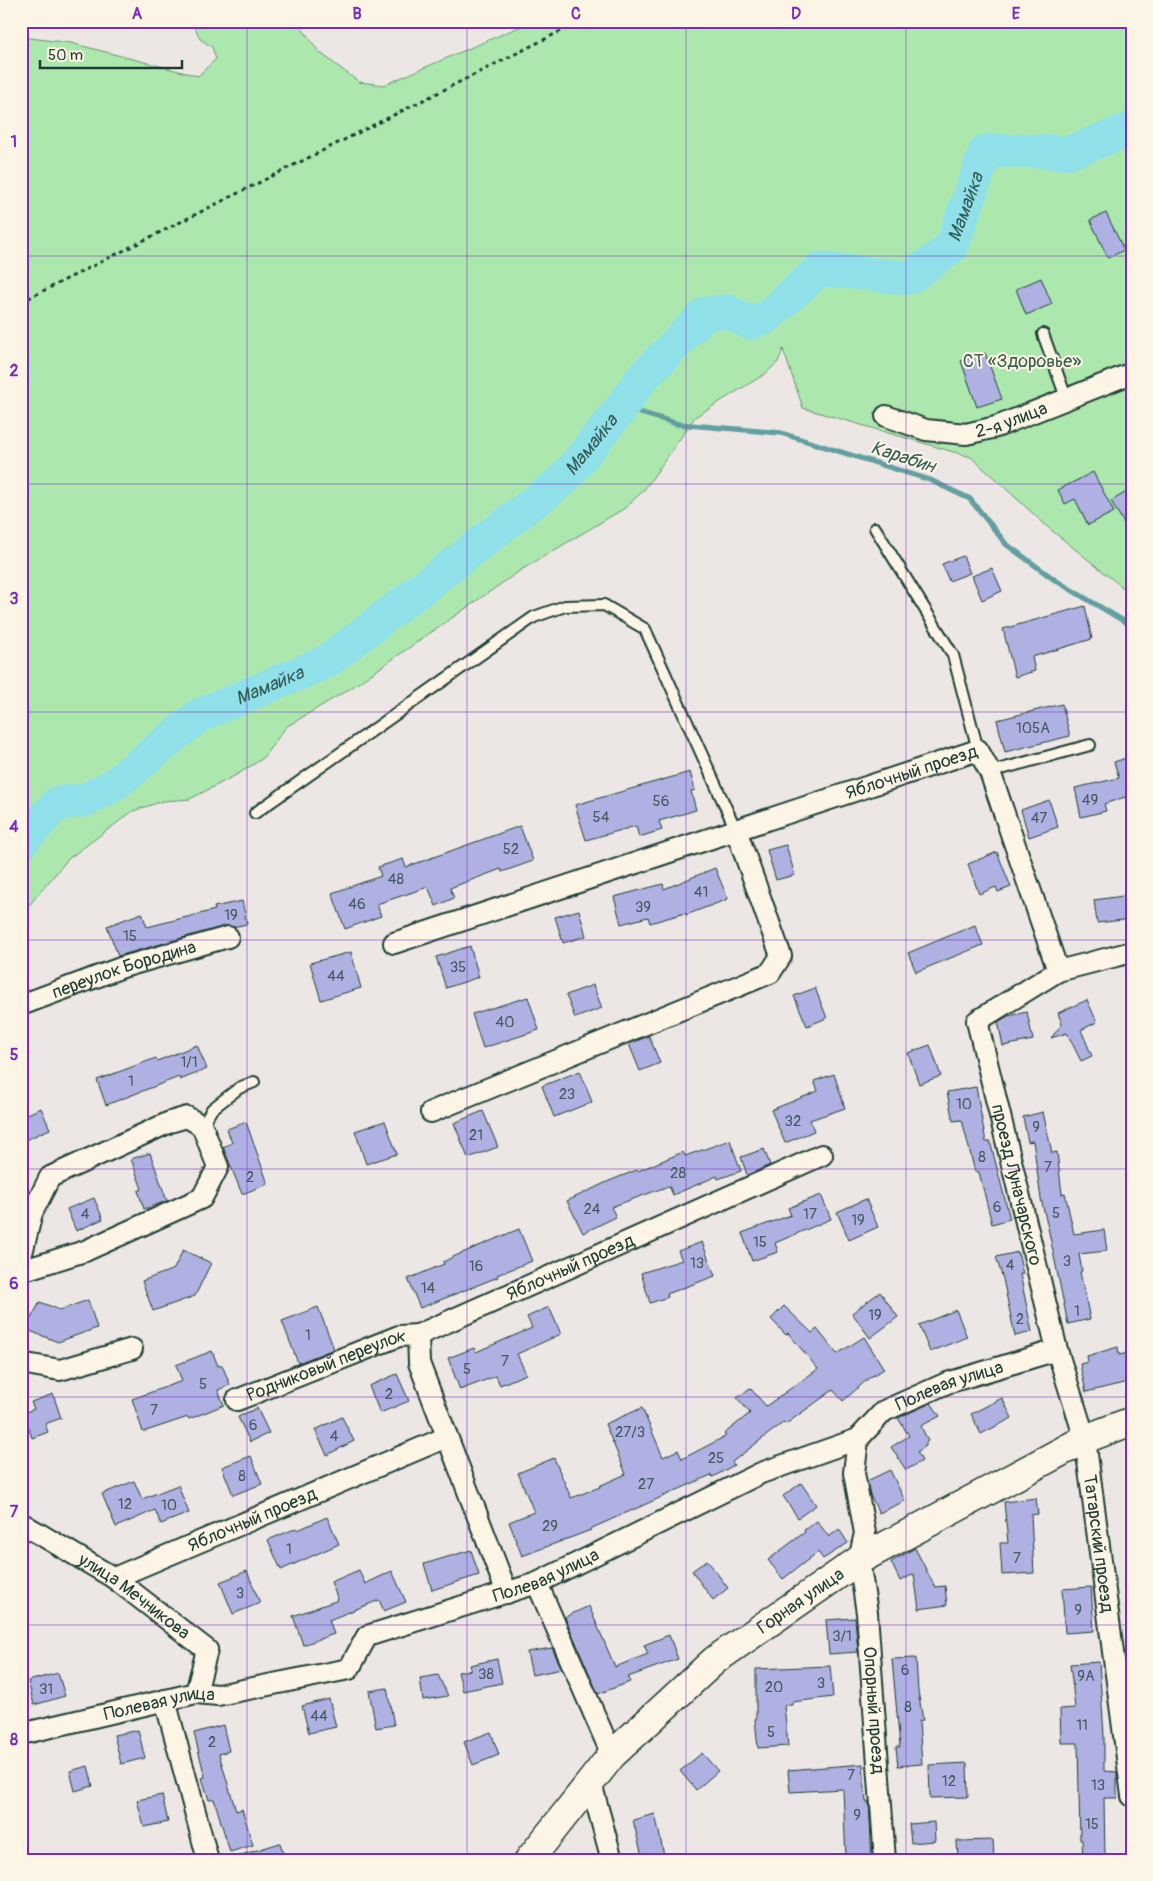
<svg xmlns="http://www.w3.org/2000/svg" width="1153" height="1881" font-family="Pangolin,sans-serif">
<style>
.green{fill:#ace8ae;stroke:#669271}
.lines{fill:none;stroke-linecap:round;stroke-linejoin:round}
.stream{stroke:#639fa1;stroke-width:5.5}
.river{stroke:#90e0ea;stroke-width:34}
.building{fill:#aeb1e2;stroke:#1f3d34}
.lane-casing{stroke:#1f3d34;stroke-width:14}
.street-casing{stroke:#1f3d34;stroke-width:24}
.secondary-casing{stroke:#1f3d34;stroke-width:31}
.path{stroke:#1f3d34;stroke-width:3;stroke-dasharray:4 4;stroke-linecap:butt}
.lane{stroke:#fcf5e5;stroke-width:10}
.street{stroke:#fcf5e5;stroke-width:20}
.secondary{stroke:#fcf5e5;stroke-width:28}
.grid{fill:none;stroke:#7b2cbf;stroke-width:1;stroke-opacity:0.55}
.labels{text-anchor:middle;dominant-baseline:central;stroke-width:4;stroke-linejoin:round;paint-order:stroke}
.number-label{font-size:15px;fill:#435a60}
.park-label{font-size:18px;fill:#3b5f4c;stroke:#fcf5e5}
.street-label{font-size:18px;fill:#1f3d34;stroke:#fcf5e5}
.water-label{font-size:19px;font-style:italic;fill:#365e58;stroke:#fcf5e5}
.neatline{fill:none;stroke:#7b2cbf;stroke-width:2}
.grid-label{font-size:16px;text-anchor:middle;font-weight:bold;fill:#7b2cbf}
</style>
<rect width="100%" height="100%" fill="#ece7e4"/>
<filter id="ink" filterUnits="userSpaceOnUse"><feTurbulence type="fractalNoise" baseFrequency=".02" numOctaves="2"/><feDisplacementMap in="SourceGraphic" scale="10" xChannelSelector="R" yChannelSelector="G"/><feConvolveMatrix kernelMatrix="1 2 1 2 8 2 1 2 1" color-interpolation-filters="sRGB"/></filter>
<g filter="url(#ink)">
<polygon class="green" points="192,21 297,21 319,52 359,82 384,85 533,21 1132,21 1132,595 1050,529 971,457 803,408 783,349 778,362 765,374 695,417 644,490 625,508 521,570 351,688 286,727 262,759 238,774 190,799 163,801 133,811 68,859 21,915 21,37 71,43 198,76 216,59 212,47 200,39"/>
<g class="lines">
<polyline class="stream" points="622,407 678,424 781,433 930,480 970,499 1006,544 1055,580 1132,626"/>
<path class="river" id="s1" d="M21 842 58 803 86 800 115 784 200 715 326 662 564 479 622 407 641 379 705 314 726 311 750 323 767 317 820 269 909 278 951 248 986 151H1043L1067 153 1132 129"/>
</g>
<g class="building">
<polygon points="1106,213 1124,250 1108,258 1090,220"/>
<polygon points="1041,278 1052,304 1026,315 1016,289"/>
<polygon points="985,353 1002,399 977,407 961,361"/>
<polygon points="1093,472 1114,512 1088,525 1075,499 1065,504 1058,490"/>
<polygon points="1132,489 1132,537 1111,501"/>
<polygon points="963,556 970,573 949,581 942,564"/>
<polygon points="992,568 1002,591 982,600 972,576"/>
<polygon points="1085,606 1092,639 1032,657 1035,671 1015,677 1003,629"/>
<polygon points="1062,704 1070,736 1005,752 997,720"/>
<polygon points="1132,756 1132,807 1129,808 1125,797 1104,804 1106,811 1081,817 1075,788 1119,778 1114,762"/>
<polygon points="690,772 695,790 691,791 696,810 659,821 662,830 639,837 636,826 586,840 575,805"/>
<polygon points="1049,800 1058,827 1029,837 1021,810"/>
<polygon points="520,826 533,861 502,872 501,869 450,888 454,898 436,906 428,887 377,904 381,916 345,929 332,893 381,876 378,867 403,859 406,867"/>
<polygon points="786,845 795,875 776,880 767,850"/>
<polygon points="997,852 1011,887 998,892 996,887 979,894 968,864"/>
<polygon points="715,868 728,899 686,915 685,913 650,923 648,917 621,924 614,897 663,884 664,889"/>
<polygon points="1130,895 1132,919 1097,923 1094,900"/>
<polygon points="242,901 247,924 233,927 225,926 118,956 107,926 142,913 147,927 215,910 214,907"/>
<polygon points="579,910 586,936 563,943 555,917"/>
<polygon points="975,925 983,945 916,972 908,953"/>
<polygon points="470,946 479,977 446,988 436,957"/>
<polygon points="351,952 361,988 321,1000 310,963"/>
<polygon points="593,985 602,1008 575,1018 566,995"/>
<polygon points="815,988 827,1018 807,1026 794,996"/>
<polygon points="528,997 539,1030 483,1048 472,1014"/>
<polygon points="1087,1000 1097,1022 1081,1030 1092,1056 1081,1061 1067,1033 1051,1038 1062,1024 1058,1013"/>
<polygon points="1027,1012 1033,1040 1003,1046 998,1022 1008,1016"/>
<polygon points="649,1036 660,1063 640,1071 629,1044"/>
<polygon points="197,1045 207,1069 180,1080 179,1077 106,1105 97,1080 156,1058 157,1061"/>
<polygon points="930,1045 941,1076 919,1084 908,1053"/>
<polygon points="580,1071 592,1102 554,1117 542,1086"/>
<polygon points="834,1074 845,1108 810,1120 814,1131 785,1143 771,1110 818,1091 814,1081"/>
<polygon points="976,1087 986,1142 990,1141 1010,1219 992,1224 979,1172 975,1172 962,1120 953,1121 947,1092"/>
<polygon points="41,1108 50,1129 21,1142 21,1117"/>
<polygon points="483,1111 498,1147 468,1158 454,1123"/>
<polygon points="1043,1112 1052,1153 1057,1152 1062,1194 1065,1193 1074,1234 1104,1230 1107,1251 1079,1254 1082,1271 1080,1272 1090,1319 1068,1324 1049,1232 1041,1199 1033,1141 1028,1142 1023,1117"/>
<polygon points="385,1121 397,1154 366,1164 355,1131"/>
<polygon points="246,1122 268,1184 242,1194 223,1147 232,1143 227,1129"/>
<polygon points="730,1140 741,1171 718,1179 717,1176 673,1195 669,1186 611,1207 616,1217 583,1233 567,1201 609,1181 637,1170 638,1171 683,1152 685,1156"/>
<polygon points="764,1149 770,1165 747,1175 741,1157"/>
<polygon points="150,1153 167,1201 144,1209 138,1191 142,1189 131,1159"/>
<polygon points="821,1195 831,1219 775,1243 778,1252 752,1261 742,1233 791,1215 788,1208"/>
<polygon points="94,1198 103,1219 76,1231 67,1209"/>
<polygon points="866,1199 878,1227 849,1240 837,1212"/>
<polygon points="519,1229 532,1261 497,1275 498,1277 420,1308 408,1279 444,1264 443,1262 455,1256"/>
<polygon points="702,1242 715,1276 667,1294 668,1297 650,1303 641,1273 682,1260 678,1251"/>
<polygon points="183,1250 211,1263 195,1296 153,1311 142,1281 174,1269"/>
<polygon points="1018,1252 1023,1274 1020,1274 1032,1332 1015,1336 1003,1279 996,1257"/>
<polygon points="880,1292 898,1317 870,1338 852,1313"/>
<polygon points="88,1300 97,1328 58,1342 25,1329 40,1302 60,1310"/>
<polygon points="784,1306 812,1333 817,1329 837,1354 864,1337 884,1369 869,1378 843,1401 833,1390 786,1424 784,1422 732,1462 734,1465 713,1477 711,1475 590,1529 591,1530 522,1556 509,1522 534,1512 518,1473 554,1458 571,1498 600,1487 599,1486 626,1474 605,1424 642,1408 663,1457 678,1450 682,1459 726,1436 724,1434 750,1413 737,1398 750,1388 766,1406 818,1369 788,1333 786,1335 771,1319"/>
<polygon points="318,1307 334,1349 298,1363 282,1321"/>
<polygon points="549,1307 561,1334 517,1354 526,1374 500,1385 496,1376 460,1390 448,1358 474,1348 476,1352 532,1328 527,1317"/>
<polygon points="956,1310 967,1337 930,1352 919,1325"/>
<polygon points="1118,1347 1119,1355 1128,1353 1132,1370 1132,1381 1086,1392 1080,1364 1088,1362 1087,1356"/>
<polygon points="212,1351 218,1366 222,1365 230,1385 218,1390 224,1405 189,1419 188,1417 143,1432 132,1399 182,1381 176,1365"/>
<polygon points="397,1374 409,1401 380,1413 369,1386"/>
<polygon points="53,1394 61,1418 45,1424 48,1432 32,1438 23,1413 34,1409 31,1402"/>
<polygon points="1002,1398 1012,1418 981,1434 971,1414"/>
<polygon points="931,1403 940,1416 921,1426 928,1441 926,1442 926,1446 917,1452 922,1461 906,1470 891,1447 909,1436 898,1418"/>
<polygon points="257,1408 269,1433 250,1442 238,1417"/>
<polygon points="342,1417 354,1441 327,1455 315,1430"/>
<polygon points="251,1456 262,1484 233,1495 222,1467"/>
<polygon points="890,1470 905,1501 879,1513 870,1495 867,1481"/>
<polygon points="134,1481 142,1499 178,1485 189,1513 161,1524 155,1510 116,1527 102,1494"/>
<polygon points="801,1483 816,1505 798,1518 783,1496"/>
<polygon points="1036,1498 1038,1514 1031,1515 1034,1573 1002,1575 1000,1543 1008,1543 1004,1502"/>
<polygon points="327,1517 339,1544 281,1570 268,1540 297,1528 298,1530"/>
<polygon points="817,1521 829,1537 839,1529 848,1543 823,1559 818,1552 783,1579 768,1560 805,1532 804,1530"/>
<polygon points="915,1548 935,1587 945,1586 947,1605 919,1609 914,1574 900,1581 891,1562"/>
<polygon points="471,1550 479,1575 432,1590 424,1564"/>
<polygon points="707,1560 728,1588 713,1600 692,1571"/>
<polygon points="359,1570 365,1584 392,1571 406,1602 384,1611 379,1600 329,1620 334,1634 303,1645 293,1616 338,1600 331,1582"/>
<polygon points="247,1571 260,1603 233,1614 220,1582"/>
<polygon points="1091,1587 1094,1631 1065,1633 1062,1589"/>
<polygon points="589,1606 615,1667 648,1654 644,1645 669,1635 678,1659 628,1677 630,1682 598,1694 565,1617"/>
<polygon points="855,1618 858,1652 829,1654 826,1620"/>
<polygon points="552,1648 562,1669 532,1675 527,1652"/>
<polygon points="916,1658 918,1691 923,1720 919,1721 922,1764 898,1766 896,1747 900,1747 892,1659"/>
<polygon points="497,1659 502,1683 463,1691 458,1672 471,1670 470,1665"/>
<polygon points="1099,1662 1104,1735 1104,1771 1117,1772 1117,1798 1104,1798 1105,1860 1083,1860 1082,1840 1080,1840 1078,1743 1061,1743 1060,1709 1075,1708 1070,1664"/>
<polygon points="830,1666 833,1697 792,1702 792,1705 784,1705 788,1746 758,1748 755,1719 756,1719 756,1669"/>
<polygon points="58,1673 65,1696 34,1705 28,1681"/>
<polygon points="438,1675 448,1696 423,1700 420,1678"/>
<polygon points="387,1688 394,1725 376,1728 369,1691"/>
<polygon points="329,1699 336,1727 309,1733 302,1706"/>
<polygon points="223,1725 229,1751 219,1754 236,1811 242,1809 253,1845 230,1852 214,1799 209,1800 202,1778 205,1777 194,1733"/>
<polygon points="138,1730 145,1758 121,1764 114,1735"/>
<polygon points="491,1732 499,1755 473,1765 464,1742"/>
<polygon points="702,1753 718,1771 696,1790 680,1771"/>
<polygon points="967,1763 968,1797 930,1798 929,1765"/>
<polygon points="863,1764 866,1802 869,1802 872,1860 846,1860 843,1789 790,1792 788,1770"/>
<polygon points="88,1766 93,1786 75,1791 70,1771"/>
<polygon points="162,1795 168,1822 144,1827 137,1800"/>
<polygon points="655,1814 665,1860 643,1860 633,1820"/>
<polygon points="934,1822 935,1841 911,1843 909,1824"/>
<polygon points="993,1840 994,1859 958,1860 957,1841"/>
<polygon points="280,1843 285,1860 239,1860 238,1856"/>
</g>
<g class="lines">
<g class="lane-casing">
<g id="lane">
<polyline points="1043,334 1067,400"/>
<polyline points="875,528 953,655 978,750"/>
<polyline points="990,772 1090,745"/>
<polyline points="255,813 534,617 565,606 604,605 645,629 736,830"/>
<polyline points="202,1126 212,1109 239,1088 254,1082"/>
</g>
</g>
<g class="street-casing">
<g id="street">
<path id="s2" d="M886 416 926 430 966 434 996 427 1132 373"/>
<path id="s3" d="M394 943 978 750 990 772 1058 971"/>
<path id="s4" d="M1132 952 1058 971 977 1021 1057 1350 1085 1439 1132 1796"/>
<path id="s5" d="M21 1005 123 967 228 937"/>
<polyline points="431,1112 770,973 781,956 736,830"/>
<polyline points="21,1257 32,1213 50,1177 170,1122 187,1117 202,1126 218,1167 202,1198 85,1251 24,1270 21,1272"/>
<polyline points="21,1363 60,1370 132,1349"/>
<path id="s6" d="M237 1400 399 1336 418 1335"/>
<path id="s7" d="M858 1439 854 1473 865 1533 859 1560 867 1613 885 1860"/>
<path id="s8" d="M21 1523 114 1578 207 1650 196 1693"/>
<path id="s9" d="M114 1578 447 1437"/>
<polyline points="537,1583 612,1755"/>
<path id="s10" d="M507 1593 419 1363 418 1335 822 1155"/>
<polyline points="165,1700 208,1860"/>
<path id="s11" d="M21 1734 196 1693 218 1695 349 1669 367 1636 537 1583 761 1473 858 1439 884 1411 947 1383 1057 1350"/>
<polyline points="591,1783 612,1860"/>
</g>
</g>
<g class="secondary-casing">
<g id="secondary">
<path id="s12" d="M529 1860 612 1755 715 1660 859 1560 1085 1439 1132 1421"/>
</g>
</g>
<polyline class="path" points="21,302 581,21"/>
<use href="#lane" class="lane"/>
<use href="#street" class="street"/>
<use href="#secondary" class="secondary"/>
</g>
</g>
<path class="grid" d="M247 21V1860M467 21V1860M686 21V1860M906 21V1860M21 256H1132M21 484H1132M21 712H1132M21 940H1132M21 1169H1132M21 1397H1132M21 1625H1132"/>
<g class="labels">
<g class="number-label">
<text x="1033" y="728">105А</text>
<text x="1090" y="800">49</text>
<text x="661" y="801">56</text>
<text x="601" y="817">54</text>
<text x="1039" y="818">47</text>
<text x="511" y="849">52</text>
<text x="396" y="879">48</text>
<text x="701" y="892">41</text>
<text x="357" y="904">46</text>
<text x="643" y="907">39</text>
<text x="231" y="915">19</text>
<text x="130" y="936">15</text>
<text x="458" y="967">35</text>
<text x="336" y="976">44</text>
<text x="505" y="1022">40</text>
<text x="189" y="1062">1/1</text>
<text x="131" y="1081">1</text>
<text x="567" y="1094">23</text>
<text x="964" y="1104">10</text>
<text x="793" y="1121">32</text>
<text x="1036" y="1127">9</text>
<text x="476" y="1135">21</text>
<text x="982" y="1157">8</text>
<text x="1048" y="1167">7</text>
<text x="678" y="1173">28</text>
<text x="250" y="1177">2</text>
<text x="997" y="1207">6</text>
<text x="592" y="1209">24</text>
<text x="1056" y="1213">5</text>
<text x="85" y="1214">4</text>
<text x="810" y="1214">17</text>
<text x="858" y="1220">19</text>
<text x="760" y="1242">15</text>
<text x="1067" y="1261">3</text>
<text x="697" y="1263">13</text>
<text x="1010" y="1265">4</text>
<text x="476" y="1266">16</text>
<text x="428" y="1288">14</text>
<text x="1077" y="1311">1</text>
<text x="875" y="1315">19</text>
<text x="1020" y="1319">2</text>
<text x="308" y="1335">1</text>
<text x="505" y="1361">7</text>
<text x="467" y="1369">5</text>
<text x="203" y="1384">5</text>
<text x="389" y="1394">2</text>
<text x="154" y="1410">7</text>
<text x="253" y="1425">6</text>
<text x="630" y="1432">27/3</text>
<text x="334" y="1436">4</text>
<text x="716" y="1458">25</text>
<text x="242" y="1476">8</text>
<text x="646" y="1484">27</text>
<text x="125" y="1504">12</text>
<text x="169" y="1505">10</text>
<text x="550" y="1526">29</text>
<text x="289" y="1549">1</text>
<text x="1017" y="1558">7</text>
<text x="240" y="1593">3</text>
<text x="1078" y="1610">9</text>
<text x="842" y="1636">3/1</text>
<text x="905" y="1670">6</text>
<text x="486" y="1674">38</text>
<text x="1086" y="1676">9А</text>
<text x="821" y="1683">3</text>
<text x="774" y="1687">20</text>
<text x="46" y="1689">31</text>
<text x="908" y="1707">8</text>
<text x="319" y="1716">44</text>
<text x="1082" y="1725">11</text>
<text x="771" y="1732">5</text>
<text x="212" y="1742">2</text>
<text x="851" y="1775">7</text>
<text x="949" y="1781">12</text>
<text x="1098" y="1785">13</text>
<text x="857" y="1815">9</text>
<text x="1092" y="1824">15</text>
</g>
<g class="park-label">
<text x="1022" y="361">СТ «Здоровье»</text>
</g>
<g class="street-label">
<text stroke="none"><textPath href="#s2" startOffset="130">2-я улица</textPath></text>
<text stroke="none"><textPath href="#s3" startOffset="545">Яблочный проезд</textPath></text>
<text stroke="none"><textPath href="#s5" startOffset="109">переулок Бородина</textPath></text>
<text stroke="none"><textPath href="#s4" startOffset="340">проезд Луначарского</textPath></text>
<text stroke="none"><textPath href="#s10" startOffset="441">Яблочный проезд</textPath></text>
<text stroke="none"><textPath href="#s6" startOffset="96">Родниковый переулок</textPath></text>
<text stroke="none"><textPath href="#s11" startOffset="1012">Полевая улица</textPath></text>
<text stroke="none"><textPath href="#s9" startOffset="150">Яблочный проезд</textPath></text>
<text stroke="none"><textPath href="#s4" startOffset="709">Татарский проезд</textPath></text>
<text stroke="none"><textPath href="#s11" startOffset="562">Полевая улица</textPath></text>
<text stroke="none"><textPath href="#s8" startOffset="135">улица Мечникова</textPath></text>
<text stroke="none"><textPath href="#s12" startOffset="378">Горная улица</textPath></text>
<text stroke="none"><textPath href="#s11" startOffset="142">Полевая улица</textPath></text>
<text stroke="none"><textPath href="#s7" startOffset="274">Опорный проезд</textPath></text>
</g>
<g class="water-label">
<text stroke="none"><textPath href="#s1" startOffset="1201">Мамайка</textPath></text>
<text stroke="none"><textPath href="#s1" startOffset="705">Мамайка</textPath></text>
<text transform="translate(903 457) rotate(18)">Карабин</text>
<text stroke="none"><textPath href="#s1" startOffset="300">Мамайка</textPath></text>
</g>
</g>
<rect width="1153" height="1881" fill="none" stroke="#fcf5e5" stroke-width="55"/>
<path d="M40 60v8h142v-8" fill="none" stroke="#1f3d34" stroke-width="2.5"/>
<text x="48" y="60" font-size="15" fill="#1f3d34" stroke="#fcf5e5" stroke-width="4" paint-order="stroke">50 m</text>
<rect x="28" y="28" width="1098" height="1826" class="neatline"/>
<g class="grid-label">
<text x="137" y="19">A</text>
<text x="357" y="19">B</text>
<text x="576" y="19">C</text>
<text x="796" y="19">D</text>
<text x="1016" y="19">E</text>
<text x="14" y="147">1</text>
<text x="14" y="376">2</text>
<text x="14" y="604">3</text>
<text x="14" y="832">4</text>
<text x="14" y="1060">5</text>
<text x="14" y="1289">6</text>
<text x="14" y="1517">7</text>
<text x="14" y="1745">8</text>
</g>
</svg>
